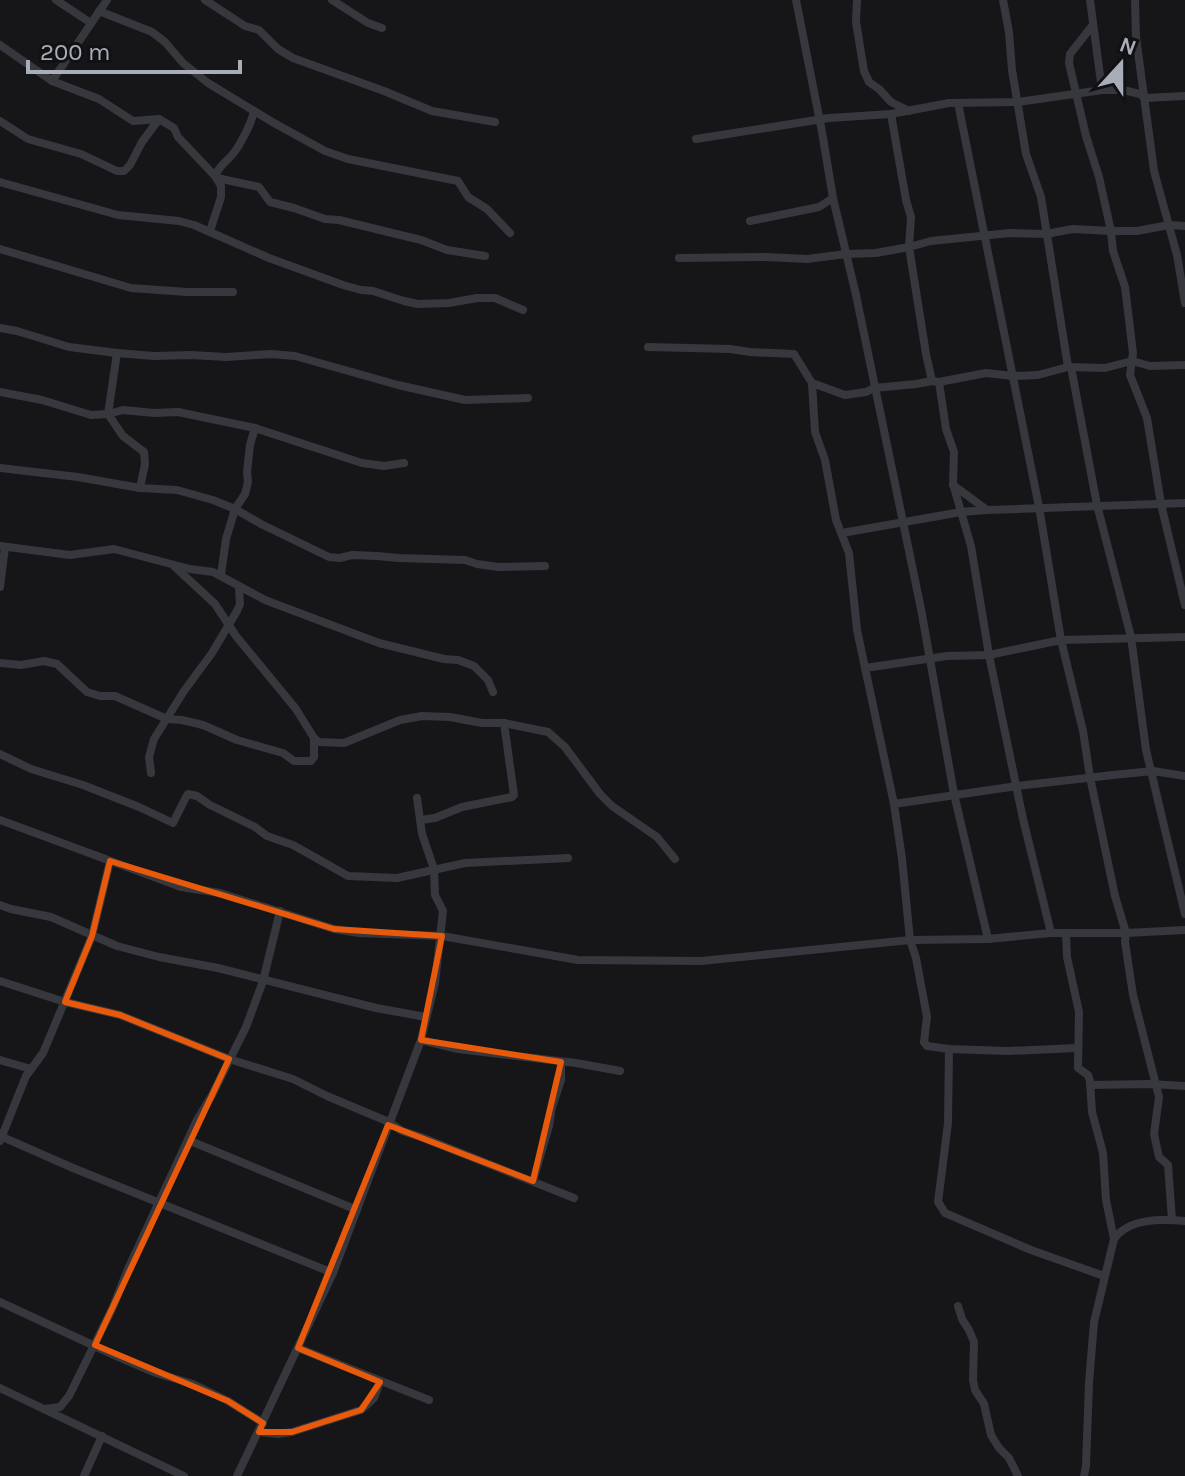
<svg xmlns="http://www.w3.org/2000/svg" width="1185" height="1476" font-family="Karla,sans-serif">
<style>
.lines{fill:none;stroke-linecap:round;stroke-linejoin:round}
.minor{stroke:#37383d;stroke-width:8}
.marked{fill:none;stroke:#e8590c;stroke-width:6;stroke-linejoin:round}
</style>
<rect width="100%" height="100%" fill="#161618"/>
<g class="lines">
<g class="minor">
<polyline points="56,0 91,23"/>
<polyline points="205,0 245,26 259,30 278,49 293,58 384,91 432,111 495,122"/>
<polyline points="332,0 368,23 382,28"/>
<polyline points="796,0 822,132 833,198 856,295 921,609 954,794 988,939"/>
<polyline points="857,0 856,22 864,71 869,82 879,89 891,102 909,111"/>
<polyline points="1003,0 1009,32 1012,70 1026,154 1041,197 1068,367"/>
<polyline points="1090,0 1102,90"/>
<polyline points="1135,0 1136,37 1154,171 1177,255 1185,303"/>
<polyline points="99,11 152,32 165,42 183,63 208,83 274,123 325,151 348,159 458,181 468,197 487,209 510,233"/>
<polyline points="1092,26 1070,54 1069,63 1086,136 1099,177 1111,231 1113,251 1125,287 1133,353 1130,375 1147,418 1161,504 1185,605"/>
<polyline points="0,45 52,81 99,99 133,121 159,119 174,128 178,137 215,176 221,186 221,197 210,231"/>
<polyline points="52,81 107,0"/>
<polyline points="958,103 1039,507 1061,640 1083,731 1090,777 1115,896 1126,933 1125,942 1133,995 1159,1097 1154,1134 1159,1157 1168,1165 1172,1220"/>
<polyline points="891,114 906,200 911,217 909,247 926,354 932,381"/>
<polyline points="0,121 28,139 81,154 117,171 124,171 130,165 142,142 159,119"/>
<polyline points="696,139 829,118 891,114 949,103 1018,102 1102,90 1123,90 1140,94 1145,98 1185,96"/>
<path d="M215 176C219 166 226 162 232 155 240 146 252 122 254 111"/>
<polyline points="217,178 259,187 270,202 294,208 325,219 339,220 421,240 447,250 485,256"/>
<polyline points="0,182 118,215 179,221 194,225 269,258 343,285 361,290 373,291 404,301 418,304 449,303 477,298 495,298 523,310"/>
<polyline points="750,221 819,207 833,198"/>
<polyline points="0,249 131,288 187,292 233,292"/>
<polyline points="679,258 765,257 807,259 846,254 876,253 909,247 931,241 1010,233 1046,234 1073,229 1111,231 1137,231 1169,225 1185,226"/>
<polyline points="0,328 17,331 69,347 117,353 154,356 191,355 226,357 271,354 295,356 398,385 465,400 528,398"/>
<polyline points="648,347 730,349 750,352 794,354 812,383 845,395 866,392 874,388 916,384 932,381 939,382 986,373 1013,376 1038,375 1068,367 1105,368 1132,361 1150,366 1185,365"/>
<polyline points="117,353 108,414 123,436 144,452 145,464 140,488 177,490 213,500 235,509 261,524 329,557 340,558 352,555 377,556 399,558 465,560 477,564 499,567 545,566"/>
<polyline points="1071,367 1097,505 1131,637 1146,750 1185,914"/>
<polyline points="939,382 946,429 954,452 953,484 971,546 989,655 1023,819 1051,933"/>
<polyline points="812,383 815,432 825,460 836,520 849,553 857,630 894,804 902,859 910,940 916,958 927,1017 924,1042 927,1046 949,1049 1008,1051 1077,1048"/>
<polyline points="0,392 42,400 91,415 108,414 123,410 154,413 178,412 255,428 362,463 384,466 404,463"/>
<polyline points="0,468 78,477 140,488"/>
<polyline points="953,485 987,510"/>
<polyline points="842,533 961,512 987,510 1185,503"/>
<polyline points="0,546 70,555 114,549 190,569 213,572 265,600 379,643 444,659 458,660 474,666 488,680 493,692"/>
<polyline points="221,575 226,539 235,509 245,494 248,482 247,472 250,445 255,428"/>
<polyline points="0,587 5,547"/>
<polyline points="0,663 21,665 44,661 57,664 87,692 100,696 115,696 167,719 182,720 203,725 237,740 283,753 294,761 311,761 314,757 314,738 296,709 236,636 215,604 174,566"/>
<polyline points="865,668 947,656 989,655 1061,640 1185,637"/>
<polyline points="314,738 319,742 344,743 400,720 422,716 450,717 482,723 504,723 548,732 565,747 600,794 612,806 657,837 675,859"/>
<polyline points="0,754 31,769 83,785 139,807 173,823 186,797 188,794 197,796 210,805 255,827 267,836 293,845 348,876 397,878 465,863 568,858"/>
<polyline points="151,773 149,757 154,739 184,691 212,653 237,611 240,604 239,588"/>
<polyline points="894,804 1017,786 1113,775 1153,771 1185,776"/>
<polyline points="0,820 181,887 220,893 334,929 359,933 442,936 578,960 701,961 910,940 988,939 1051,933 1126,933 1185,930"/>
<polyline points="420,820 435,818 462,807 512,797 514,795 504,723"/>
<polyline points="0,905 11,909 51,917 117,946 159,957 218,968 376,1008 426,1017"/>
<polyline points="1066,934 1067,957 1079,1012 1078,1068 1088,1075 1090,1081 1092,1112 1103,1153 1106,1200 1114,1239"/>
<polyline points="0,981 65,1002 120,1015 229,1059 293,1079 327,1096 389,1122 402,1131 421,1137 574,1198"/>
<polyline points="421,1040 458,1049 576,1063 620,1071"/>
<polyline points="949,1049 948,1123 938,1202 945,1213 1031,1250 1104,1276"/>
<polyline points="0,1060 31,1069"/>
<polyline points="1090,1085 1150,1084 1185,1086"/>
<polyline points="0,1136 73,1168 333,1273"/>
<polyline points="188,1140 357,1210"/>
<polyline points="0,1141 26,1076 43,1053 92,936 110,861"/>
<polyline points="533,1181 549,1126 552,1107 561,1080 561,1062"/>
<polyline points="0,1302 114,1355 156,1373 193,1384 228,1401 263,1423"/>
<polyline points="958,1306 962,1319 969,1330 974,1342 973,1380 975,1390 984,1404 991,1435 999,1448 1009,1458 1018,1476"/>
<polyline points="298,1348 429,1400"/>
<polyline points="0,1388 184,1476"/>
<polyline points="44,1409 60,1407 69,1396 113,1307 128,1269 197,1120 212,1095 246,1027 263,981 280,911"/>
<polyline points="259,1432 278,1434 292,1432 361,1410 374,1398 380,1382"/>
<polyline points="84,1476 102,1436"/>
<polyline points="237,1476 333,1273 421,1040 435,983 443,911 435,895 434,869 422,834 417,798"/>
<path d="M1084 1476 1086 1466 1089 1383 1094 1322 1114 1239C1129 1218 1161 1219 1185 1221"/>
</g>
</g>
<path class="marked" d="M110 861 334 929 442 936 421 1040 561 1062 533 1181 388 1125 298 1348 380 1382 361 1410 292 1432H259L263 1423 228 1401 95 1345 229 1059 120 1015 65 1002 92 936Z"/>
<g transform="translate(1121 64) rotate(21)" stroke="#111113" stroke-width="6" paint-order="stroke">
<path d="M0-6L14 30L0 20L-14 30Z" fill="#a8adb8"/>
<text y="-12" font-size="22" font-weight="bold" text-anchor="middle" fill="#a8adb8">N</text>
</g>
<path d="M28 60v12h212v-12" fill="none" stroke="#a8adb8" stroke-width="4"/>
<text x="40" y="60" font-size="24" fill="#a8adb8" stroke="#111113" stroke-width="6" paint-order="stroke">200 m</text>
</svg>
